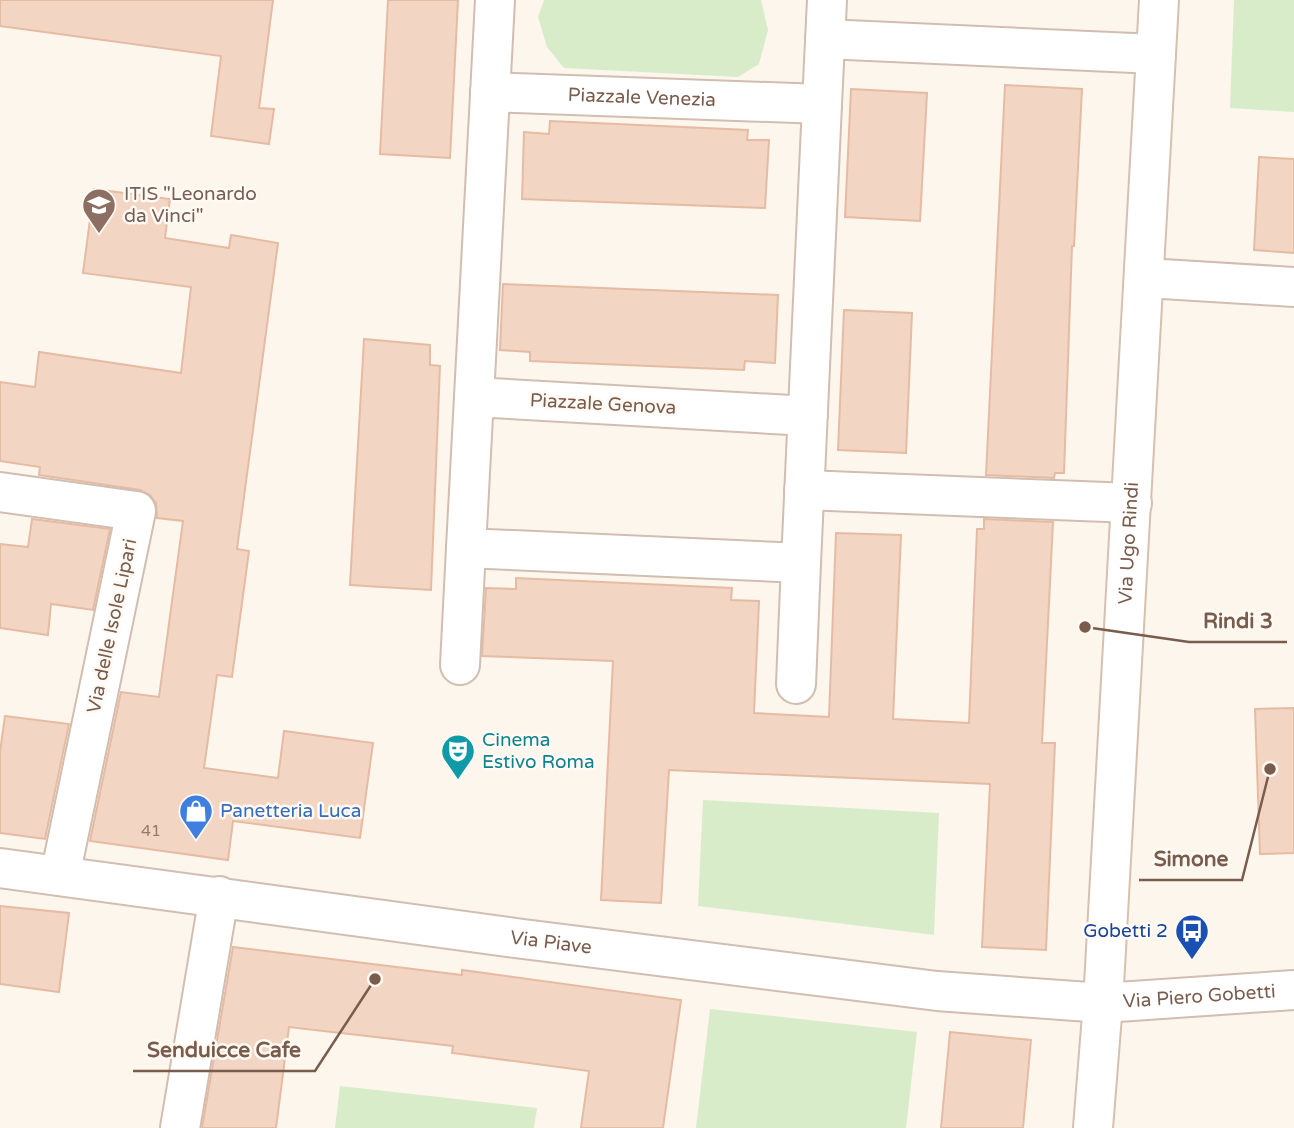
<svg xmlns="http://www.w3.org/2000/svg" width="1294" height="1128" font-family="'Varela Round',sans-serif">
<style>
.green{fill:#d8ecc9}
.building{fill:#f3d5c3;stroke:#e6bba3;stroke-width:2}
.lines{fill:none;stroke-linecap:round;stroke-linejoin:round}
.street-casing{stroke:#d1beb0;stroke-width:42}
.secondary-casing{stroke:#d6c0b0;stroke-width:42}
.street{stroke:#fff;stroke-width:38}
.secondary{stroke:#fff;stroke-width:38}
.labels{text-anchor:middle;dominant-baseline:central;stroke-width:5;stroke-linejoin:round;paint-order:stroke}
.number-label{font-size:16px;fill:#987a6a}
.street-label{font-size:19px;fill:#7a5c4d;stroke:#fffaf3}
.education-label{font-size:19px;fill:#785e54;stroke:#fffaf3;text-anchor:start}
.culture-label{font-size:19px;fill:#0d838f;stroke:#fffaf3;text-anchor:start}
.shop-label{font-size:19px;fill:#366cbe;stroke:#fffaf3;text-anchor:start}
.transit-label{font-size:19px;fill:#164399;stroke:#fffaf3;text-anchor:end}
.leader{fill:none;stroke:#7a5c4d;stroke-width:2.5}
.callout-dot{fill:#7a5c4d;stroke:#fffaf3;stroke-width:2.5}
.callout-label{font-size:21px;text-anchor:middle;font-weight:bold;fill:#7a5c4d;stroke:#fffaf3;stroke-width:5;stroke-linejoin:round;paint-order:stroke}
</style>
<rect width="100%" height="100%" fill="#fdf6ec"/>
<g class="green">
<polygon points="544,0 761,0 768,30 759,64 738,77 564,68 547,47 538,17"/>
<polygon points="1234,0 1294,0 1294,112 1230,108"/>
<polygon points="703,800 939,813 934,935 698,906"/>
<polygon points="710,1009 917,1032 906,1128 696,1128"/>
<polygon points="340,1086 537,1108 534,1128 335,1128"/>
</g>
<g class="building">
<polygon points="0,0 273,0 259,108 274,109 269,144 211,136 221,56 0,26"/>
<polygon points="388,0 458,0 450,158 380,154"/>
<polygon points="1005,85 1082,89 1074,246 1072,246 1064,473 1055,473 1054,478 986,475"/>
<polygon points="851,89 927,93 920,221 845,217"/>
<polygon points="550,121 748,130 747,140 769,140 765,208 522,199 524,132 549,134"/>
<polygon points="1259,157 1294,159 1294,253 1254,250"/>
<polygon points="94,189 170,199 165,238 229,248 231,235 278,243 237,549 249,551 232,677 217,675 204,768 278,778 284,731 373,743 360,838 233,821 228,860 90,841 121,692 159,697 183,521 157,518 156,503 150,495 140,490 39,475 40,467 0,461 0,382 35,387 39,352 181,373 191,287 83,273"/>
<polygon points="503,284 778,295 775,363 745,361 744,370 530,361 530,352 500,350"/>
<polygon points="844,310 912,313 906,453 838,450"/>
<polygon points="364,339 430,345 430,365 440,366 431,590 350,585"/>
<polygon points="32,519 110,529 93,610 51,604 48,635 0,628 0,544 28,547"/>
<polygon points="984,519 1053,522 1042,743 1055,743 1046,950 982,947 990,784 669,770 661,903 601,900 613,661 482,656 486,588 516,589 516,578 732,588 731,600 759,601 754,713 829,717 836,533 901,535 893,719 969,723 977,529 984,529"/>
<polygon points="1294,708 1294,853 1260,854 1255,709"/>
<polygon points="5,716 69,724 45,839 0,833 0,752"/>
<polygon points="0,906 69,913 59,992 0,984"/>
<polygon points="233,947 462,975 462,970 681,1000 663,1128 581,1128 589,1071 452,1053 453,1046 289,1027 276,1128 202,1128"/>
<polygon points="950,1032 1031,1040 1023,1128 941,1128"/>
</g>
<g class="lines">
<g class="street-casing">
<g id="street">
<polyline points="825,39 1156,54"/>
<path id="s1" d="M490 92 822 104 827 0"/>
<polyline points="1146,278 1294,287"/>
<polyline points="474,397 495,0"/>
<polyline points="808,416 474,397 466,548 801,563 822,104"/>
<polyline points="804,490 1132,503"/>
<polyline points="0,492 136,511 60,876"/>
<polyline points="460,665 466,548"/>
<polyline points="796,684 801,563"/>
<path id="s2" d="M0 868 523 939 937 991 1103 1003 1294 990"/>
<polyline points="180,1128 219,896"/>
</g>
</g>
<g class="secondary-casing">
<g id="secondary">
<path id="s3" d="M1093 1128 1103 1003 1159 0"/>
</g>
</g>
<use href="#street" class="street"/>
<use href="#secondary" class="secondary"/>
</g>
<defs>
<g id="school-pin" transform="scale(1.75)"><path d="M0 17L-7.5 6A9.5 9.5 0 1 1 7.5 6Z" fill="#8d6e63" stroke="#fffaf3"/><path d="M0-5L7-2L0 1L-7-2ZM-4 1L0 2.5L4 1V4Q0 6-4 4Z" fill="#fff"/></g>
<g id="theatre-pin" transform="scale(1.75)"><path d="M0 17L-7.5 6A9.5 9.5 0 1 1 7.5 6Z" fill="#0f9aa8" stroke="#fffaf3"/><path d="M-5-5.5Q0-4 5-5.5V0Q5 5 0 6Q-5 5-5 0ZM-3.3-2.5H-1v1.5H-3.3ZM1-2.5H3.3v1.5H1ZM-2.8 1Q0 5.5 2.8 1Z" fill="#fff"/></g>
<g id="shop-pin" transform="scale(1.75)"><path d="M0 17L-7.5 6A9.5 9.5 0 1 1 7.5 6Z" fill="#3f7fe0" stroke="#fffaf3"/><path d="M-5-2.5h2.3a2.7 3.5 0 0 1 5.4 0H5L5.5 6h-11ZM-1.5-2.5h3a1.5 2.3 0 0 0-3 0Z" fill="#fff"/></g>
<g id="bus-pin" transform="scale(1.75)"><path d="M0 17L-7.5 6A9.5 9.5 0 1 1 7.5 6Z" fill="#1a4fb4" stroke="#fffaf3"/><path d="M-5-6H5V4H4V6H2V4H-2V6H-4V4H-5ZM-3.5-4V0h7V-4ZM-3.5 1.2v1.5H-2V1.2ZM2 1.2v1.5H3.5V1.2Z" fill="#fff"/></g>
</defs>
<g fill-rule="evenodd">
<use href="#school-pin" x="99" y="205"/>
<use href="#theatre-pin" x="458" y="751"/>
<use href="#shop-pin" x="196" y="811"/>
<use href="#bus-pin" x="1192" y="931"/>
</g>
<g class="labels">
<g class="number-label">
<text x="151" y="831">41</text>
</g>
<g class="street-label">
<text stroke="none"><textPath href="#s1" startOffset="152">Piazzale Venezia</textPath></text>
<text transform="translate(603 404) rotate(3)">Piazzale Genova</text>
<text stroke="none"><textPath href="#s3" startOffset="586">Via Ugo Rindi</textPath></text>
<text transform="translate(112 626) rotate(-78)">Via delle Isole Lipari</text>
<text stroke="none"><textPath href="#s2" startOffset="556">Via Piave</textPath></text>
<text stroke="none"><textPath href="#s2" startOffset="1208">Via Piero Gobetti</textPath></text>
</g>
<g class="education-label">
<text x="124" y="194">ITIS "Leonardo<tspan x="124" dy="22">da Vinci"</tspan></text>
</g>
<g class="culture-label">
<text x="482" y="740">Cinema<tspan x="482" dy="22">Estivo Roma</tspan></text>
</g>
<g class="shop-label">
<text x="220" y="811">Panetteria Luca</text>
</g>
<g class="transit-label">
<text x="1168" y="931">Gobetti 2</text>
</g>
</g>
<path class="leader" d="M1085 627L1189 642H1287M1270 769L1242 880H1139M375 979L315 1071H133"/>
<g class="callout-dot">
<circle cx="1085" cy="627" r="7"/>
<circle cx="1270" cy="769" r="7"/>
<circle cx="375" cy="979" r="7"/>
</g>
<g class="callout-label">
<text x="1238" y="628">Rindi 3</text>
<text x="1191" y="866">Simone</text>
<text x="224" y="1057">Senduicce Cafe</text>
</g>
</svg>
